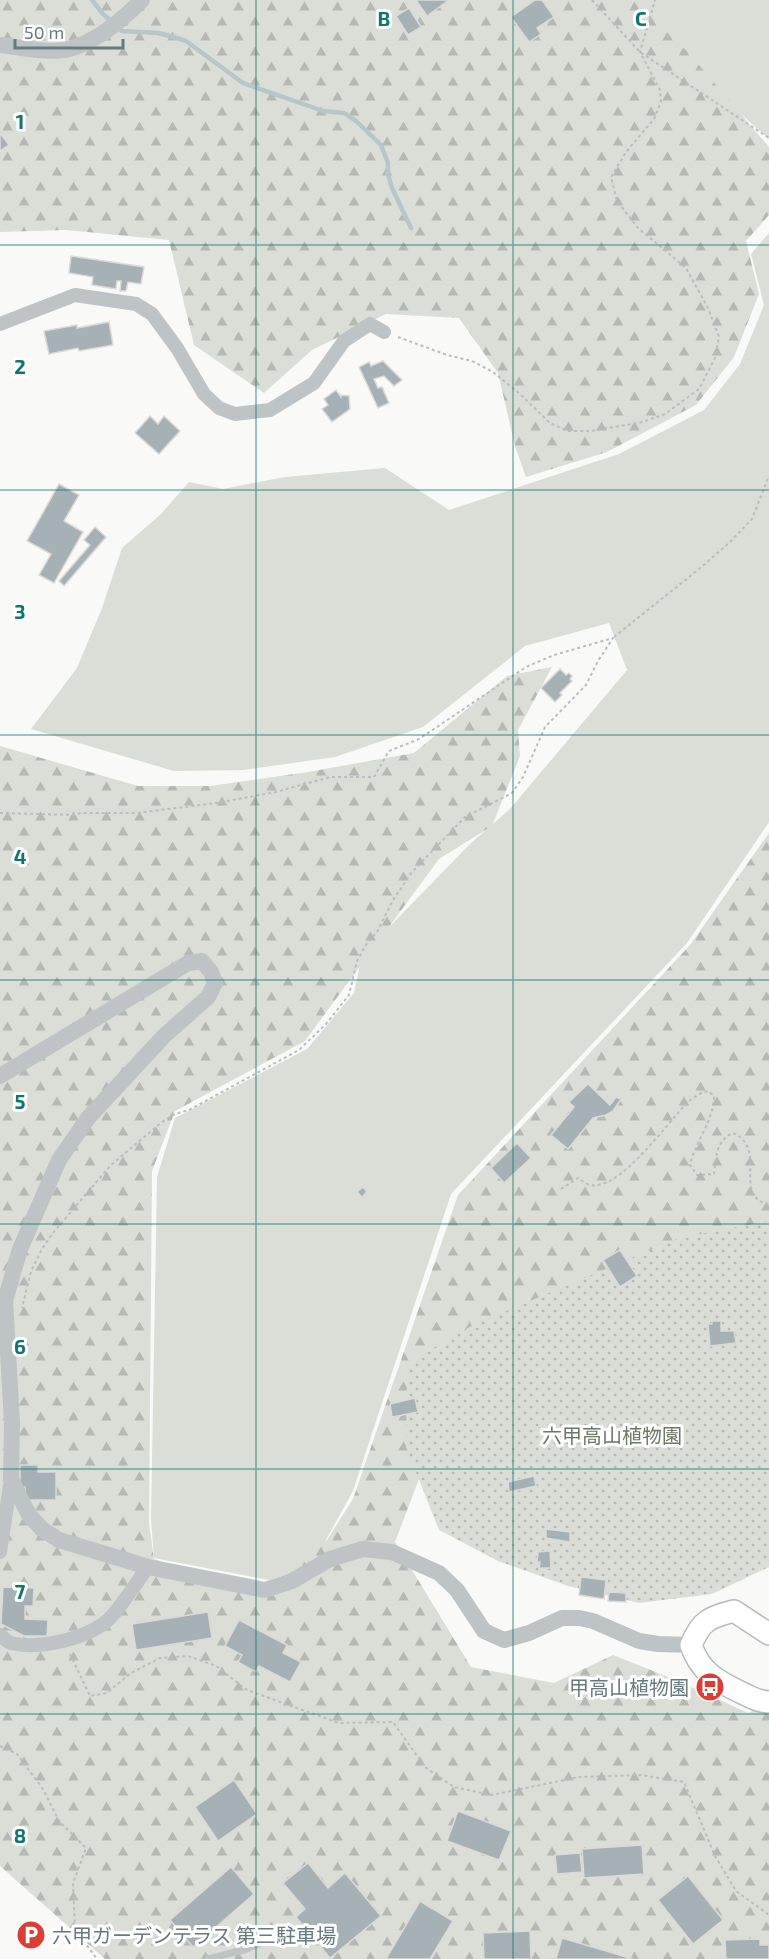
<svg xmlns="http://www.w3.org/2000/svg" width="769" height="1959" font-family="'Exo 2','Noto Sans JP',sans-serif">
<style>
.grass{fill:#daded6}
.forest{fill:url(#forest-firs)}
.garden{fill:url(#garden-dots)}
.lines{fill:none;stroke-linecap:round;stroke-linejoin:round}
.stream{stroke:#b7c6c8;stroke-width:4.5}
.building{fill:#a5b1b4;stroke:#dbdad9;stroke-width:1.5}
.primary-casing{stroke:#b4babd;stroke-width:24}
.path{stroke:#b9bdbf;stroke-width:2;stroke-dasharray:3 3;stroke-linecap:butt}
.service{stroke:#bec4c6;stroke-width:7}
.minor{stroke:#bec4c6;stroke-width:14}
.tertiary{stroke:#bec4c6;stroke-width:16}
.primary{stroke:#fff;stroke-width:21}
.grid{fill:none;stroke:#0f766e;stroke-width:1.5;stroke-opacity:0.55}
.labels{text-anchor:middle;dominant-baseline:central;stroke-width:6;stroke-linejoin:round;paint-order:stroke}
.park-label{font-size:20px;fill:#6b7864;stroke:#fff}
.poi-label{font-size:20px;fill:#667a80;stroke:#fff;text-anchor:end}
.grid-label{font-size:20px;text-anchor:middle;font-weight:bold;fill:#0f766e;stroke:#fff;stroke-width:6;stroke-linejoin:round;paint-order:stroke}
</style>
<defs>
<pattern id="forest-firs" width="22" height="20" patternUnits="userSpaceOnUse" patternTransform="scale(1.5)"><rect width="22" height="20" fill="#daded6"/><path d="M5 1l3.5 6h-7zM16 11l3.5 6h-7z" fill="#b5b9b3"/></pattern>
<pattern id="garden-dots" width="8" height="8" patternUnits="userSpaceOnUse" patternTransform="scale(1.5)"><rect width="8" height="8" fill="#daded6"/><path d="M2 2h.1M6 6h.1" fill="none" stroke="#b5b9b3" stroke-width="1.8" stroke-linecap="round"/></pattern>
</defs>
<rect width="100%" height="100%" fill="#f9f9f7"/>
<g class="grass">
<polygon points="624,0 769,0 769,139 695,74"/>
<polygon points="769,233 769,822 687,943 451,1194 353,1491 317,1556 290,1573 269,1580 154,1558 151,1519 157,1177 175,1118 307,1049 354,993 362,955 470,844 510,809 627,670 609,623 525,646 423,727 335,757 243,770 174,771 31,729 77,668 102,608 122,548 161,514 189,482 223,489 285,477 385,468 449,510 619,454 704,410 740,364 764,305 751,254"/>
</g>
<g class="forest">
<polygon points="0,0 632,0 687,51 769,147 769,215 746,241 759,294 734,357 696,405 607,452 526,477 515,446 498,373 459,318 386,314 312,350 264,393 194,345 169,240 66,230 0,232"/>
<polygon points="552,667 518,730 520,756 492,826 439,859 305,1041 175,1111 152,1171 149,1523 154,1559 260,1594 327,1540 353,1499 458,1195 690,945 769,833 769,1315 448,1403 395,1542 471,1667 554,1683 613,1655 678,1681 748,1713 769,1705 769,1959 105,1959 0,1866 0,746 138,786 210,786 308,772 414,753 507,676"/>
</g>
<polygon class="garden" points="769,1221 769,1567 712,1594 639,1603 568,1586 498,1561 439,1530 406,1447 407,1363 473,1325 679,1238"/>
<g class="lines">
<polyline class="stream" points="92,0 103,14 122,31 158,33 174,37 186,41 243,83 323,111 344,113 356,121 381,145 388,163 388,174 392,188 411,228"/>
</g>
<g class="building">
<polygon points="416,0 449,0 427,16"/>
<polygon points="535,0 542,0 554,17 537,28 541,34 529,42 511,17"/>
<polygon points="409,8 421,27 408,35 396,16"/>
<polygon points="0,133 9,145 0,151"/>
<polygon points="71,256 144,267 141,284 128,282 126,291 120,291 121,281 117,281 116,289 92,285 93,277 69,273"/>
<polygon points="109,322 113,345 79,351 78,348 49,354 44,331 77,325 77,328"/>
<polygon points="383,361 402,380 394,386 384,376 374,379 378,388 382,387 389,403 378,408 359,367 369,362 371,366"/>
<polygon points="336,390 341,397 341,395 349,396 350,409 332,422 322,409 328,405 324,399"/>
<polygon points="150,416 158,424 164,416 180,431 159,454 135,433"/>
<polygon points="59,484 79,495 64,521 83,532 54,583 39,575 51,554 27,541"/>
<polygon points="95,527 106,537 64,586 59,581 90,545 84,540"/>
<polygon points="560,669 566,675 569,673 572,676 570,679 572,681 560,693 562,695 555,702 541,688"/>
<polygon points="588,1084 610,1105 616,1097 621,1099 613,1111 606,1115 593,1118 568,1149 551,1135 574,1107 569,1102"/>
<polygon points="517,1143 531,1158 504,1183 491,1168"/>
<polygon points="363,1187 367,1192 362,1197 357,1192"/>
<polygon points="620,1250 637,1276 620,1287 603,1260"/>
<polygon points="712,1321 721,1321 721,1331 734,1331 736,1343 710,1346 708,1324 712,1324"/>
<polygon points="415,1398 418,1412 392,1417 390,1404"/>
<polygon points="20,1465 38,1465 38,1472 56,1472 56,1500 25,1500 25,1487 20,1487"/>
<polygon points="534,1476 536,1486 509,1492 508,1482"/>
<polygon points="546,1529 570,1532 570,1542 546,1538"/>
<polygon points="550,1551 551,1568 539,1568 540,1562 537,1562 538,1552"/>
<polygon points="581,1577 606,1580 604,1599 579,1595"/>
<polygon points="3,1587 34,1588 33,1606 25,1606 25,1619 48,1620 47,1636 24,1636 1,1624"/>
<polygon points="609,1592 626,1593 626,1602 608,1601"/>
<polygon points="208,1612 212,1638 136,1650 132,1624"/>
<polygon points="239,1620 287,1645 283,1653 301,1662 290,1682 259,1666 256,1672 238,1662 242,1655 225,1646"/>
<polygon points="234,1780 257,1814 218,1841 195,1807"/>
<polygon points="458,1811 511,1831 499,1860 447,1841"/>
<polygon points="642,1845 644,1874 584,1878 582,1849"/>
<polygon points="580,1853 582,1872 557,1874 555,1855"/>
<polygon points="308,1863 328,1888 345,1873 381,1916 330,1958 296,1917 305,1909 283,1883"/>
<polygon points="231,1867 254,1894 193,1947 170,1920"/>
<polygon points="688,1876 723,1920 693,1944 658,1900"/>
<polygon points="420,1901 453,1921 430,1959 386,1959"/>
<polygon points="530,1931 531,1959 484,1959 483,1933"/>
<polygon points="562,1938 633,1959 556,1959"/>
<polygon points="760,1939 760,1945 769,1945 769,1959 726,1959 725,1940"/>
</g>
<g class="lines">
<g class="primary-casing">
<path id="primary" d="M769 1634 734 1611C709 1617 701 1621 691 1645 700 1672 717 1681 742 1693 751 1697 759 1702 769 1702"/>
</g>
<g class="path">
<polyline points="592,0 640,52 769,138"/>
<polyline points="398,337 447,355 472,361 493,372 520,394 550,423 568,431 590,431 639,423 665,414 699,389 715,358 719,337 708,308 686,268 638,228 617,201 611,177 626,152 654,119 661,102 660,90 640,52 655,0"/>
<polyline points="614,637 699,569 729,543 752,519 769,476"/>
<polyline points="0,813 74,815 81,813 136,813 216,803 276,792 330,777 374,777 389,751 419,739 526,667 554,655 613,638 598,661 586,685 545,727 523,777 512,793 465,817 412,872 393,900 377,932 367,943 357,961 349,995 326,1024 299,1050 189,1110 175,1114 162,1122 111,1165 52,1234 42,1249 31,1271 22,1308"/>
<path d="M561 1189 578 1178C581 1180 586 1184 590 1185 620 1192 669 1120 689 1101L699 1094 708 1091 714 1096C714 1120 695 1142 690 1165L697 1175 714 1174C716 1158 716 1140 733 1133 769 1149 731 1195 769 1205"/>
<polyline points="70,1654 90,1696 107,1693 131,1673 160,1658 188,1656 216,1666 247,1690 339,1723 393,1722 425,1767 454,1787 492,1795 579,1777 641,1775 684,1782 715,1856 736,1891 769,1915"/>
<polyline points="0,1746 17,1754 43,1789 59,1821 86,1848 73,1883 75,1929 97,1959"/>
</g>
<polyline class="service" points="208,1959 247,1949 283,1933"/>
<g class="minor">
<polyline points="0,324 75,295 136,304 152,314 177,348 204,394 219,408 235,414 270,410 314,383 344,341 370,324 384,332"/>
<polyline points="0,1552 11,1479"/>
<path d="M0 1635C4 1638 7 1642 11 1643 40 1650 92 1638 112 1616 125 1601 136 1583 148 1567"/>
</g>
<g class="tertiary">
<path d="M0 45C20 47 50 54 69 49 96 42 123 19 142 0"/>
<polyline points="0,1076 188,963 202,961 211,972 215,983 208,997 164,1036 88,1118 59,1160 20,1249 5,1301 12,1422 11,1479 29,1515 42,1529 59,1540 148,1567 265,1590 292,1581 330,1559 363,1549 392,1552 439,1573 457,1590 484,1631 504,1640 529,1633 562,1618 579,1618 593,1621 639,1641 658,1644 691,1645"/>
</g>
<use href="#primary" class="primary"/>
</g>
<path class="grid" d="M256 0V1959M513 0V1959M0 245H769M0 490H769M0 735H769M0 980H769M0 1224H769M0 1469H769M0 1714H769"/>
<defs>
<g id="bus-disc" transform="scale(1.5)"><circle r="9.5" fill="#da3e36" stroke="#fff"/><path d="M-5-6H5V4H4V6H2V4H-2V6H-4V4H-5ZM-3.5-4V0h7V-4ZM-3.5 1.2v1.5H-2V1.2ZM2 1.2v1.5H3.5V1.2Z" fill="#fff"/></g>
<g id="parking-disc" transform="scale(1.5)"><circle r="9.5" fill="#da3e36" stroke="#fff"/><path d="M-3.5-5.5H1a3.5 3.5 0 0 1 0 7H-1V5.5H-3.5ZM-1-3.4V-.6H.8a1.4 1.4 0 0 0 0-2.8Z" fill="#fff"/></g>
</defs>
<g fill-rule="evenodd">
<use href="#bus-disc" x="710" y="1687"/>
<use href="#parking-disc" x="31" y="1935"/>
</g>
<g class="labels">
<g class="park-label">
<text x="612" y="1435">六甲高山植物園</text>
</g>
<g class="poi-label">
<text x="689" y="1687">甲高山植物園</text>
<text x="52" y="1935" text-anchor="start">六甲ガーデンテラス 第三駐車場</text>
</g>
</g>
<g class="grid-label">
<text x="384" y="26">B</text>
<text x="641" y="26">C</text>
<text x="20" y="129">1</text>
<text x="20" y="374">2</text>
<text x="20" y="619">3</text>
<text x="20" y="864">4</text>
<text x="20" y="1109">5</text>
<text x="20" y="1354">6</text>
<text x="20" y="1599">7</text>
<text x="20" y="1843">8</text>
</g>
<path d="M15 39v9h108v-9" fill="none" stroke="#667a80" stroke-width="3"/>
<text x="24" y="39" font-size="18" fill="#667a80" stroke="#ffffff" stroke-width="4.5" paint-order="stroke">50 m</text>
</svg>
